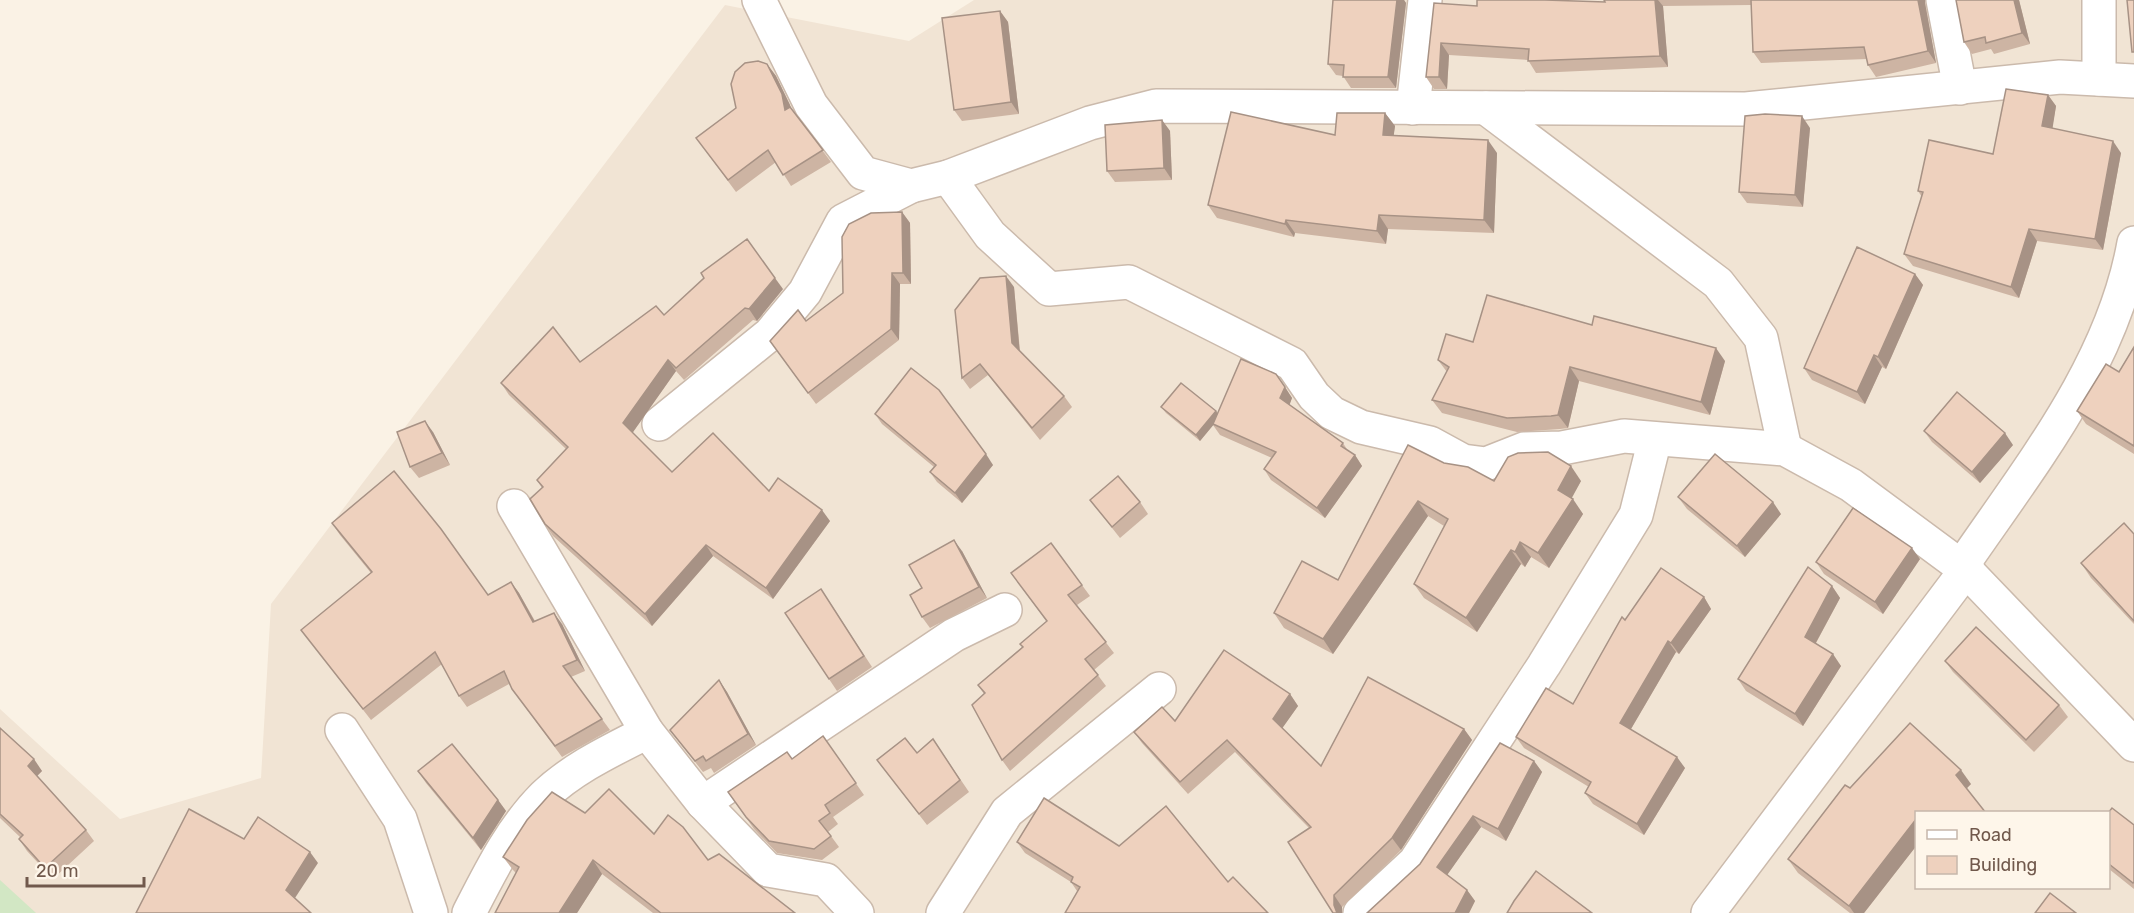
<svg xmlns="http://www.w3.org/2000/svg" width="2134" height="913" font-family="Rubik,sans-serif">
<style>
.residential{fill:#f1e4d4;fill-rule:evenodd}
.green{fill:#d2e7c4}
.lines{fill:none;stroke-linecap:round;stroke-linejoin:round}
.minor-casing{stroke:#cbbaac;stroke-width:36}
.minor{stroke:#fff;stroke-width:33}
.wall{fill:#cdb4a3}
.shaded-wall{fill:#a79285}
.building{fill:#eed1be;stroke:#a79285;stroke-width:1.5}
</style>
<rect width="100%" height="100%" fill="#faf2e5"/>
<path class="residential" d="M974 0H2134V913H0V709L120 819 261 778 271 604 725 5 909 41ZM1916 812H2108V888H1916Z"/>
<polygon class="green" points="0,880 36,913 0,913"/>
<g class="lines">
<g class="minor-casing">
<g id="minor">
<polyline points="759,0 811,105 863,173 911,186 948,177 1090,123 1156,106 1746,109 2060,77 2134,81"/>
<polyline points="1943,0 1960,88"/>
<polyline points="2099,79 2099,0"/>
<polyline points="1413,108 1425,0"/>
<polyline points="1486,108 1718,283 1761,338 1785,449"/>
<polyline points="948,177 990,235 1049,289 1129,282 1292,364 1314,396 1332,413 1361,427 1430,443 1463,461 1486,464 1524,449 1562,448 1624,436 1785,449 1851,485 1966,570 2134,745"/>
<polyline points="659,424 770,334 805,292 843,221 911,186"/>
<polyline points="514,506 647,732 703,803 768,870 826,880 857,913"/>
<polyline points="342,730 400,819 431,913"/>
<polyline points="703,803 954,635 1005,610"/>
<path d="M469 913C490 872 511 829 544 796 573 768 612 750 647 732"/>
<polyline points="943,913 1007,812 1159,689"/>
<polyline points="1360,913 1415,862 1544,665 1636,515 1655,439"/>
<path d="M1708 913 1966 570 1968 557C2035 460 2113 361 2134 243"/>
</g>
</g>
<use href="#minor" class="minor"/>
</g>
<g class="wall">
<polygon points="1333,0 1404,0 1406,3 1396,88 1351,88 1343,76 1336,75 1328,64"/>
<polygon points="1604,0 1925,0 1925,3 1936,63 1876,77 1868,65 1867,59 1761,63 1753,52 1751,5 1663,6 1668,67 1536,73 1528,60 1449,55 1447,89 1434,89 1426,77 1434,3 1477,6 1605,2"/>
<polygon points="2019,0 2030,44 1994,54 1991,49 1972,54 1964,42"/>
<polygon points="1000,11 1008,22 1019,114 962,121 954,110"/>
<polygon points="767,64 776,76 790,105 791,108 831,162 791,186 776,162 736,192 705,150 736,108"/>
<polygon points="2048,95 2056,106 2052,128 2121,153 2103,250 2037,241 2019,298 1913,266 1904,254 1922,197 1918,191 1993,154"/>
<polygon points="1385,113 1395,126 1393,136 1497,153 1494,233 1388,229 1386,244 1295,233 1294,237 1217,218 1208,205 1335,135"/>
<polygon points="1162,120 1170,131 1172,180 1115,182 1107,171"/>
<polygon points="1810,128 1803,207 1747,203 1739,192"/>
<polygon points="902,212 910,223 911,284 900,284 899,340 816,404 770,341 806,321 843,293"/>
<polygon points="1915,274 1923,285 1886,369 1882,367 1865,404 1812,380 1804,368"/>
<polygon points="1014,287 1020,351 1064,396 1072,407 1040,440 988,375 970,389 962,378"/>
<polygon points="783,289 757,321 753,320 684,380 676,371 632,433 672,472 769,491 830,521 773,599 713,556 652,626 553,536 545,524 542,488 537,480 566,449 509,395 501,383 580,362 664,315"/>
<polygon points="1592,325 1725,361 1710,415 1579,381 1568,428 1560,429 1517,432 1442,413 1432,400 1447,372 1438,360 1473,342"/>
<polygon points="2134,347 2134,454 2086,424 2077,411 2119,372"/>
<polygon points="1276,374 1292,398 1289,405 1343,443 1348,451 1355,455 1362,466 1325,518 1271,480 1264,469 1272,458 1220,435 1213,425 1200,441 1166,413 1161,407 1217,414"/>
<polygon points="875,414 993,465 962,503 937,482 930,472 934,467 882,424"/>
<polygon points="1924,431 2013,445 1980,483 1932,442"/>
<polygon points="433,432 450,465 419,478 410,467"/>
<polygon points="1444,463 1494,481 1581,481 1571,498 1583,514 1549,568 1531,557 1525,567 1521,564 1477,632 1424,598 1414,584 1444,526 1428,516 1333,654 1284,628 1274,613 1338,580"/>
<polygon points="1678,497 1781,514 1745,557 1687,509"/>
<polygon points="1090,500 1140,502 1148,514 1120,538"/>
<polygon points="332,523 488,595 511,582 519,593 535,621 562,624 585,671 571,677 610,730 562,757 520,700 509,684 467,707 459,696 442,664 371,720 301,630 371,573 340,535"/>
<polygon points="2134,534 2134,624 2091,578 2081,563"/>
<polygon points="1051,543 1090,596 1077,605 1114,653 1094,670 1106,686 1010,771 1002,760 984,694 978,685 1022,647 1047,622 1011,573"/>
<polygon points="962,551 987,598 930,628 922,617 922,588"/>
<polygon points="1920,559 1883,614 1824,574 1816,562"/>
<polygon points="1832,586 1840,598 1816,643 1841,666 1803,726 1746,691 1738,679"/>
<polygon points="1704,597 1711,609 1679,654 1676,652 1631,729 1685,768 1644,835 1593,804 1585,793 1589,787 1524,748 1516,737 1573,704 1625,620"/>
<polygon points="829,601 872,667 837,691 829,679"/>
<polygon points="1945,661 2059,705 2068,717 2034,752 1953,672"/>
<polygon points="719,680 727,692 756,745 714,773 711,768 703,772 670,730"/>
<polygon points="1290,694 1298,706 1282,728 1321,766 1464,729 1472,740 1401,850 1342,907 1342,913 1333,913 1309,828 1235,752 1188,794 1142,743 1134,732"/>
<polygon points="0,728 42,771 37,776 86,830 94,841 53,879 27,851 19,839 20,837 0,818"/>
<polygon points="823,736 864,795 833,817 838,824 828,832 839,847 822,860 777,853 754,829 728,792 792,759"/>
<polygon points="933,739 969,792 927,825 877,760 917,753"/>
<polygon points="1534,761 1542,772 1506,841 1481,827 1447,875 1467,890 1475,901 1469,913 1367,913"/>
<polygon points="418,771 498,800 506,811 481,850 426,783"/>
<polygon points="1971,784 1967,788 1917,813 1917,845 1864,913 1850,913 1798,873 1788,859 1850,788"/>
<polygon points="585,813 654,834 708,860 795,913 653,913 602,874 577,913 495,913 516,873 513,870 503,857"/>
<polygon points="2109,813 2134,825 2134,889 2109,869"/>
<polygon points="1017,842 1119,846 1228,882 1077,891 1071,882 1025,853"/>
</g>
<g class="shaded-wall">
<polygon points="1397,0 1404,0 1406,3 1396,88 1388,77"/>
<polygon points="1655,0 1658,0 1663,6 1668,67 1660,56"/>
<polygon points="1918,0 1925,0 1925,3 1936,63 1928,51"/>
<polygon points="2014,0 2019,0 2030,44 2022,33"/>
<polygon points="1000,11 1008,22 1019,114 1011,102"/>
<polygon points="1441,43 1449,55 1447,89 1439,77"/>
<polygon points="767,64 776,76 790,105 793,122 785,110"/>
<polygon points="2048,95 2056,106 2051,138 2042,126"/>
<polygon points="1385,113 1395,126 1392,149 1383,135"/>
<polygon points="1802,116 1810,128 1803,207 1795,195"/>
<polygon points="1162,120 1170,131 1172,180 1164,168"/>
<polygon points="1488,140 1497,153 1494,233 1484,220"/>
<polygon points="2113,141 2121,153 2103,250 2095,239"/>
<polygon points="902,212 910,223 911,284 903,273"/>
<polygon points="1379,215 1388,229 1386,244 1377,231"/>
<polygon points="1286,220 1295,233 1294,237 1285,224"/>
<polygon points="2029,229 2037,241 2019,298 2011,287"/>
<polygon points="892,273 900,284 899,340 891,329"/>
<polygon points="1915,274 1923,285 1886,369 1878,357"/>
<polygon points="1006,276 1014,287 1020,355 1012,343"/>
<polygon points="775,278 783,289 757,321 749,309"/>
<polygon points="1716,348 1725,361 1710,415 1701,402"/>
<polygon points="1874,355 1882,367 1865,404 1857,392"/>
<polygon points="668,360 676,371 631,435 623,423"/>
<polygon points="1570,367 1579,381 1568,428 1558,415"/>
<polygon points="1285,387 1292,398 1288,409 1280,398"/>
<polygon points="1216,411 1220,417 1200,441 1196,435"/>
<polygon points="425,421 433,432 450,465 442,453"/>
<polygon points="2005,433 2013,445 1980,483 1972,472"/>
<polygon points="986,454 993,465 962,503 955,493"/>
<polygon points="1355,455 1362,466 1325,518 1317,508"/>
<polygon points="1571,466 1581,481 1568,505 1558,490"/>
<polygon points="1573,499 1583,514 1549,568 1538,553"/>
<polygon points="1418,501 1428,516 1333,654 1323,639"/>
<polygon points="1773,502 1781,514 1745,557 1737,546"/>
<polygon points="822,510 830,521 773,599 766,588"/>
<polygon points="954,540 962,551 987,598 979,587"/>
<polygon points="1520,542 1531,557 1525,567 1515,552"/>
<polygon points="706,545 713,556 652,626 645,614"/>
<polygon points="1912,548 1920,559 1883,614 1875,602"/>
<polygon points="1511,550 1521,564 1477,632 1466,618"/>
<polygon points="511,582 519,593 541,633 533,622"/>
<polygon points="1832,586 1840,598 1813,648 1805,637"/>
<polygon points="1704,597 1711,609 1679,654 1671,643"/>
<polygon points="554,613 562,624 585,671 577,660"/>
<polygon points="1668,641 1676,652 1628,734 1620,723"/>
<polygon points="1833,654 1841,666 1803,726 1795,714"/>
<polygon points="719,680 727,692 756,745 748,734"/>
<polygon points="1290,694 1298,706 1281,730 1273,719"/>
<polygon points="1464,729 1472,740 1401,850 1392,838"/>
<polygon points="1677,757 1685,768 1644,835 1637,824"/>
<polygon points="34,759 42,771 36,777 28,766"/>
<polygon points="1534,761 1542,772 1506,841 1498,829"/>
<polygon points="1961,770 1971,784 1966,789 1956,775"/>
<polygon points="498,800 506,811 481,850 473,838"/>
<polygon points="1473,816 1481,827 1445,878 1437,867"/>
<polygon points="1917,818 1917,845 1864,913 1854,913 1849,906"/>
<polygon points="310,852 318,863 293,901 286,890"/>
<polygon points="593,860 602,874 577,913 559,913"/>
<polygon points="1467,890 1475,901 1469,913 1455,913"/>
<polygon points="1334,895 1342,907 1342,913 1337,913 1334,905"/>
</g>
<g class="building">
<polygon points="1333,0 1397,0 1388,77 1343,77 1344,65 1328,64"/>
<polygon points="1477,0 1545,0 1605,2 1604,0 1655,0 1660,56 1528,61 1529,49 1441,43 1439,77 1426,77 1434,3 1477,6"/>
<polygon points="1751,0 1918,0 1928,51 1868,65 1864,47 1753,52"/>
<polygon points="1956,0 2014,0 2022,33 1986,43 1985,37 1964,42"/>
<polygon points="2127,0 2134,0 2134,52 2132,52"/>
<polygon points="1000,11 1011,102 954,110 942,18"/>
<polygon points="758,61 767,64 782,94 785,110 790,107 823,150 783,175 768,150 728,180 696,138 736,108 731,84 735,72 745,63"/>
<polygon points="2006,89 2048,95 2042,126 2113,141 2095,239 2029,229 2011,287 1904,254 1923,192 1918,191 1929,140 1993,154"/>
<polygon points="1231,112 1335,135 1337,113 1385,113 1383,135 1488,140 1484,220 1379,215 1377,231 1286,220 1285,224 1208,205"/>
<polygon points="1765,114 1802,116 1795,195 1739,192 1745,116"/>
<polygon points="1162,120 1164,168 1107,171 1105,125"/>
<polygon points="902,212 903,273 892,273 891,329 808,393 770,341 798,310 806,321 843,293 842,237 849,224 871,213"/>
<polygon points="747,239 775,278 749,309 745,308 676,368 668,360 623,423 672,472 713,433 769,491 778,478 822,510 766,588 706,545 645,614 545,524 530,499 543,487 537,480 568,447 501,383 553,327 580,362 656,306 664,315 704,278 701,273"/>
<polygon points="1857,247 1915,274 1878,357 1874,355 1857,392 1804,368"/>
<polygon points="1006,276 1012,343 1064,396 1032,428 980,364 962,378 955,310 980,278"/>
<polygon points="1487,295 1592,325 1594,316 1716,348 1701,402 1570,367 1558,415 1551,416 1507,418 1432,400 1449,367 1438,360 1446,334 1473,342"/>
<polygon points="2134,347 2134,446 2077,411 2106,364 2119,372"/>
<polygon points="1241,359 1276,374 1285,387 1280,398 1343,443 1341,446 1355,455 1317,508 1264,469 1276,452 1213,424"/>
<polygon points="911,368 939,390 986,454 955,493 930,472 936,465 875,414"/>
<polygon points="1181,383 1216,411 1196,435 1161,407"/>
<polygon points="1957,392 2005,433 1972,472 1924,431"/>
<polygon points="425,421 442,453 410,467 397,432"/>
<polygon points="1408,445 1444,463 1468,467 1494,481 1508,457 1518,453 1548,452 1571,466 1558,490 1573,499 1538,553 1520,542 1515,552 1511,550 1466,618 1414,584 1448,519 1418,501 1323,639 1274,613 1302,561 1338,580"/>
<polygon points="1715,454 1773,502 1737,546 1678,497"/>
<polygon points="394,471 441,529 488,595 511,582 533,622 554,613 577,660 563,666 602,719 555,746 512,689 504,671 459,696 435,652 363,709 301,630 372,572 332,523"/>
<polygon points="1118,476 1140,502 1112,527 1090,500"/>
<polygon points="1853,508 1912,548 1875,602 1816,562"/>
<polygon points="2124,523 2134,534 2134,621 2081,563"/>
<polygon points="954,540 979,587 922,617 910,595 922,588 909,565"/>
<polygon points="1051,543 1082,585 1068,595 1106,642 1085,659 1098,675 1002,760 972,705 985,693 978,685 1023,647 1020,644 1047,621 1011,573"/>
<polygon points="1808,567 1832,586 1805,637 1833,654 1795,714 1738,679"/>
<polygon points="1661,568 1704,597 1671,643 1668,641 1620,723 1677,757 1637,824 1585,793 1591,782 1516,737 1546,688 1573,704 1622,617 1625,620"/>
<polygon points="821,589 864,656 829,679 785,613"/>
<polygon points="1976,627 2059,705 2026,740 1945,661"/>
<polygon points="1224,650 1290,694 1273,719 1321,766 1368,677 1464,729 1392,838 1334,895 1334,905 1337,913 1333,913 1288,842 1311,827 1227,740 1180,782 1134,732 1162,707 1175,721"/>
<polygon points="719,680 748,734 706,761 703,756 695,761 670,730"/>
<polygon points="1910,723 1961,770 1956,775 1986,813 1917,813 1917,818 1849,906 1788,859 1845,785 1850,788"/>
<polygon points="0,728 34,759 28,766 86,830 45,868 19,839 23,835 0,814"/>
<polygon points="823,736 856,783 825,805 830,813 819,821 831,836 814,849 769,841 746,817 728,792 787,752 792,759"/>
<polygon points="905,738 917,753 933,739 960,780 919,814 877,760"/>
<polygon points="1500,743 1534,761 1498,829 1473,816 1437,867 1467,890 1455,913 1367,913 1420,864"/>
<polygon points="452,744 498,800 473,838 418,771"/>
<polygon points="609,789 654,834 668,815 683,827 708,860 719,854 795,913 661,913 593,860 559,913 495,913 519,867 503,857 527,820 552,792 585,813"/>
<polygon points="1044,798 1119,846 1166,806 1228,882 1233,877 1268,913 1065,913 1080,887 1071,882 1073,877 1017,842"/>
<polygon points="2112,808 2134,825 2134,882 2133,883 2109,864 2109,813 2108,813"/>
<polygon points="189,809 244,839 258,817 310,852 286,890 311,913 136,913"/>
<polygon points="1536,871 1592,913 1507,913 1514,901"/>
<polygon points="2050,893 2076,913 2035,913"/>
</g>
<rect x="1915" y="811" width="195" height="78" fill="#fef6ea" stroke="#c6b7ab" stroke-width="1.5"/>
<rect x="1927" y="830" width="30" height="9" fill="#ffffff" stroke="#c6b7ab" stroke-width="1.5"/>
<text x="1969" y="841" font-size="18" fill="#71594c">Road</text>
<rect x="1927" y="856" width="30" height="18" fill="#eed1be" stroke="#c6b7ab" stroke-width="1.5"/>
<text x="1969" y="871" font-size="18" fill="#71594c">Building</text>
<path d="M27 877v9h117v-9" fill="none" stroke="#71594c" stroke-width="3"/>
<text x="36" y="877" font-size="18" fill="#71594c" stroke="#fef6ea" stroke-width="4.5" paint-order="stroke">20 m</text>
</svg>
